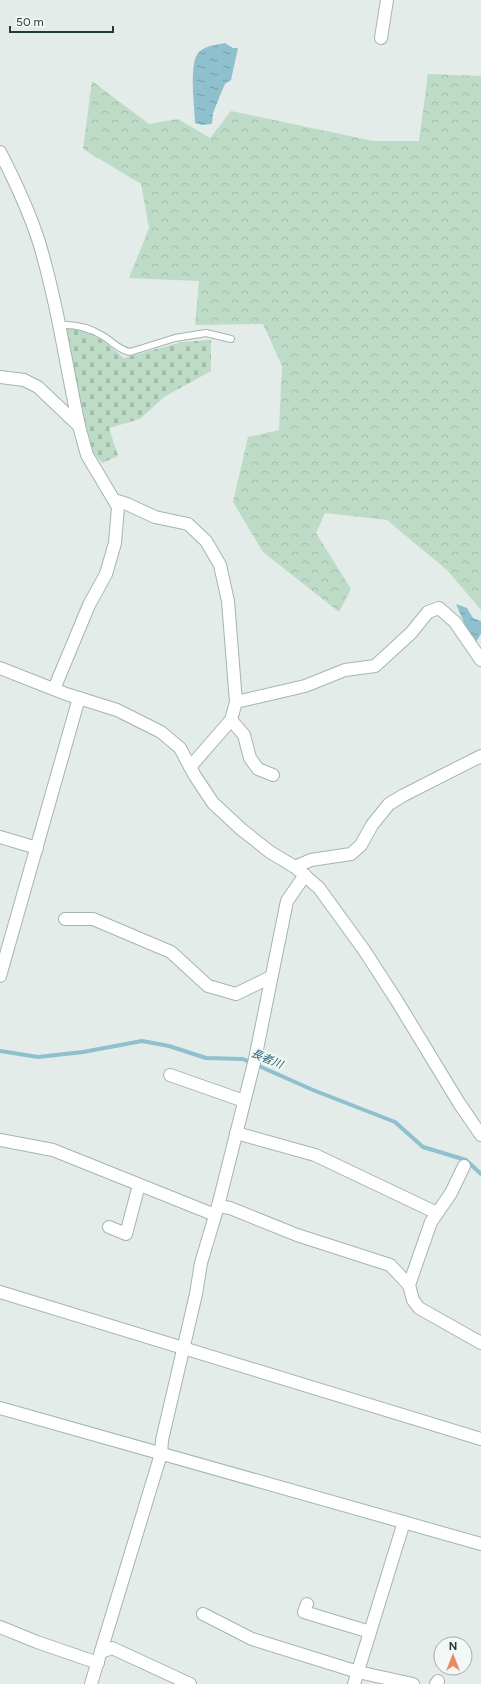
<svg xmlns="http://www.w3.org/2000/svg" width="481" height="1684" font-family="Figtree,'Noto Sans JP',sans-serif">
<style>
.forest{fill:url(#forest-crowns)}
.cemetery{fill:url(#cemetery-stones)}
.water{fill:url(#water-ripples)}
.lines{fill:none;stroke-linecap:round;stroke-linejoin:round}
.stream{stroke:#8ec0cd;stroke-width:4}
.lane-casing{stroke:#a6b4af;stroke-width:8}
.street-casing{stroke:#a6b4af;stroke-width:14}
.secondary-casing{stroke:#a2b7b0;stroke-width:14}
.lane{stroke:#fff;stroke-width:6}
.street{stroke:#fff;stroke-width:12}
.secondary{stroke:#fff;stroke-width:12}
.labels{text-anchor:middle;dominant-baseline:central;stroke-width:4;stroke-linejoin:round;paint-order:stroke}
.water-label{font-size:11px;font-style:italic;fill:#216274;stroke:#f3f8f6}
</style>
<defs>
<pattern id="forest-crowns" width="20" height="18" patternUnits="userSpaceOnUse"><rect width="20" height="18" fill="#bddbc6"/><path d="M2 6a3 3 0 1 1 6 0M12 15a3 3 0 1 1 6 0" fill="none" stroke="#a2bdab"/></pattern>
<pattern id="cemetery-stones" width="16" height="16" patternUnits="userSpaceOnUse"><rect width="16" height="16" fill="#bddbc6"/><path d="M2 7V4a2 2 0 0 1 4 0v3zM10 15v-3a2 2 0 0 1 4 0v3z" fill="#a2bdab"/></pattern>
<pattern id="water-ripples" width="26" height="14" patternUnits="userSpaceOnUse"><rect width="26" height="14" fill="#8ec0cd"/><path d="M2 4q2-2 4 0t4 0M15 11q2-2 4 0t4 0" fill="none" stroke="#749da7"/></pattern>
</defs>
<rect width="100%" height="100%" fill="#e3ece8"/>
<polygon class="forest" points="428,74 481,76 481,610 447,570 387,520 325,513 316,533 351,589 339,612 263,552 233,502 248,437 279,430 282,366 263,324 195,325 199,281 129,278 149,228 141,184 83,149 92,81 149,124 178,119 210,138 231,111 373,141 419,141"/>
<path class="cemetery" d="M64 327C90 328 105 342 124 358L182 342 211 340V371L164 397 140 419 109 428 118 456 102 463 92 451Z"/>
<g class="water">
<path d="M225 43 233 48H238L231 80 225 84 221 93 213 113 212 124 202 125 195 123C195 108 188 62 199 52 207 45 216 45 225 43Z"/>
<polygon points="456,604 467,608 473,618 481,621 481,634 476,642 466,627"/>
</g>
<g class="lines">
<polyline class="stream" points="0,1051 38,1057 83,1052 142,1041 169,1046 206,1058 243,1059 313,1090 395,1122 423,1147 466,1160 481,1174"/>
<g class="lane-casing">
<path id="lane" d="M58 325C74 324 90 328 103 336 113 342 119 350 130 352L175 338 206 333 231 339"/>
</g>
<g class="street-casing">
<g id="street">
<polyline points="381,38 387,0"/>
<path d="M0 152C15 181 29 211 39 242 57 302 66 365 79 426"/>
<polyline points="0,377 24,380 38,387 79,426 87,455 118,507 115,543 106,574 89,605 54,689"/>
<polyline points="114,500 127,504 155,517 188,524 206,541 220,565 228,601 236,702 231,720 190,767"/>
<polyline points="0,668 66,694 117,710 161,732 180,748 195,776 213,803 241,829 270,852 295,867 319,888 364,950 397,1001 459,1103 481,1135"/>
<polyline points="236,702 305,686 345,670 375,666 411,633 428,612 439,608 455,622 481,660"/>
<polyline points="231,720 244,735 250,758 258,769 273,775"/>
<polyline points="0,837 37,848"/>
<polyline points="295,867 311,860 351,854 361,845 372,825 389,804 404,795 481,756"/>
<polyline points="65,919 93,919 171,952 208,986 236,994 271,977"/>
<polyline points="0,976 79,698"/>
<polyline points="170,1075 244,1101"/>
<polyline points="236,1133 315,1155 437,1213"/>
<polyline points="0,1140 53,1150 215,1215"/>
<polyline points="218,1206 230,1208 297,1235 390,1265 409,1285 413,1300 419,1308 481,1343"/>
<polyline points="109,1227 126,1234 139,1185"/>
<polyline points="409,1285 431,1222 451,1193 464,1166"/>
<polyline points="0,1292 481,1439"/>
<polyline points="307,1604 304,1612 370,1632"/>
<polyline points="203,1614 252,1639 358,1672 413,1684"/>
<polyline points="0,1627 37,1642 98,1663"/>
<polyline points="101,1652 112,1648 190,1684"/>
<polyline points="91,1684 161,1454 162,1440 196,1294 201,1263 218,1206 255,1059 287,901 305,875"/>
<polyline points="354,1684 404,1522"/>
<polyline points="436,1684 438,1681"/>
</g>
</g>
<g class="secondary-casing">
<polyline id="secondary" points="0,1408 481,1544"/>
</g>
<use href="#lane" class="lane"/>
<use href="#street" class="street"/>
<use href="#secondary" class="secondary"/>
</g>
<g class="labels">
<g class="water-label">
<text transform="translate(267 1059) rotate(23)">長者川</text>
</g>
</g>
<g transform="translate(453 1656)"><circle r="19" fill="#f3f8f6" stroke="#a0ada9"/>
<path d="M0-3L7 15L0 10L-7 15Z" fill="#e98a63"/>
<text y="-6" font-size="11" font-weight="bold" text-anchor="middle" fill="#243c36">N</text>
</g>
<path d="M10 26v6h103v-6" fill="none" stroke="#243c36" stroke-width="2"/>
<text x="16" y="26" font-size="12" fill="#243c36" stroke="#f3f8f6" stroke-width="3" paint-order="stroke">50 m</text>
</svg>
